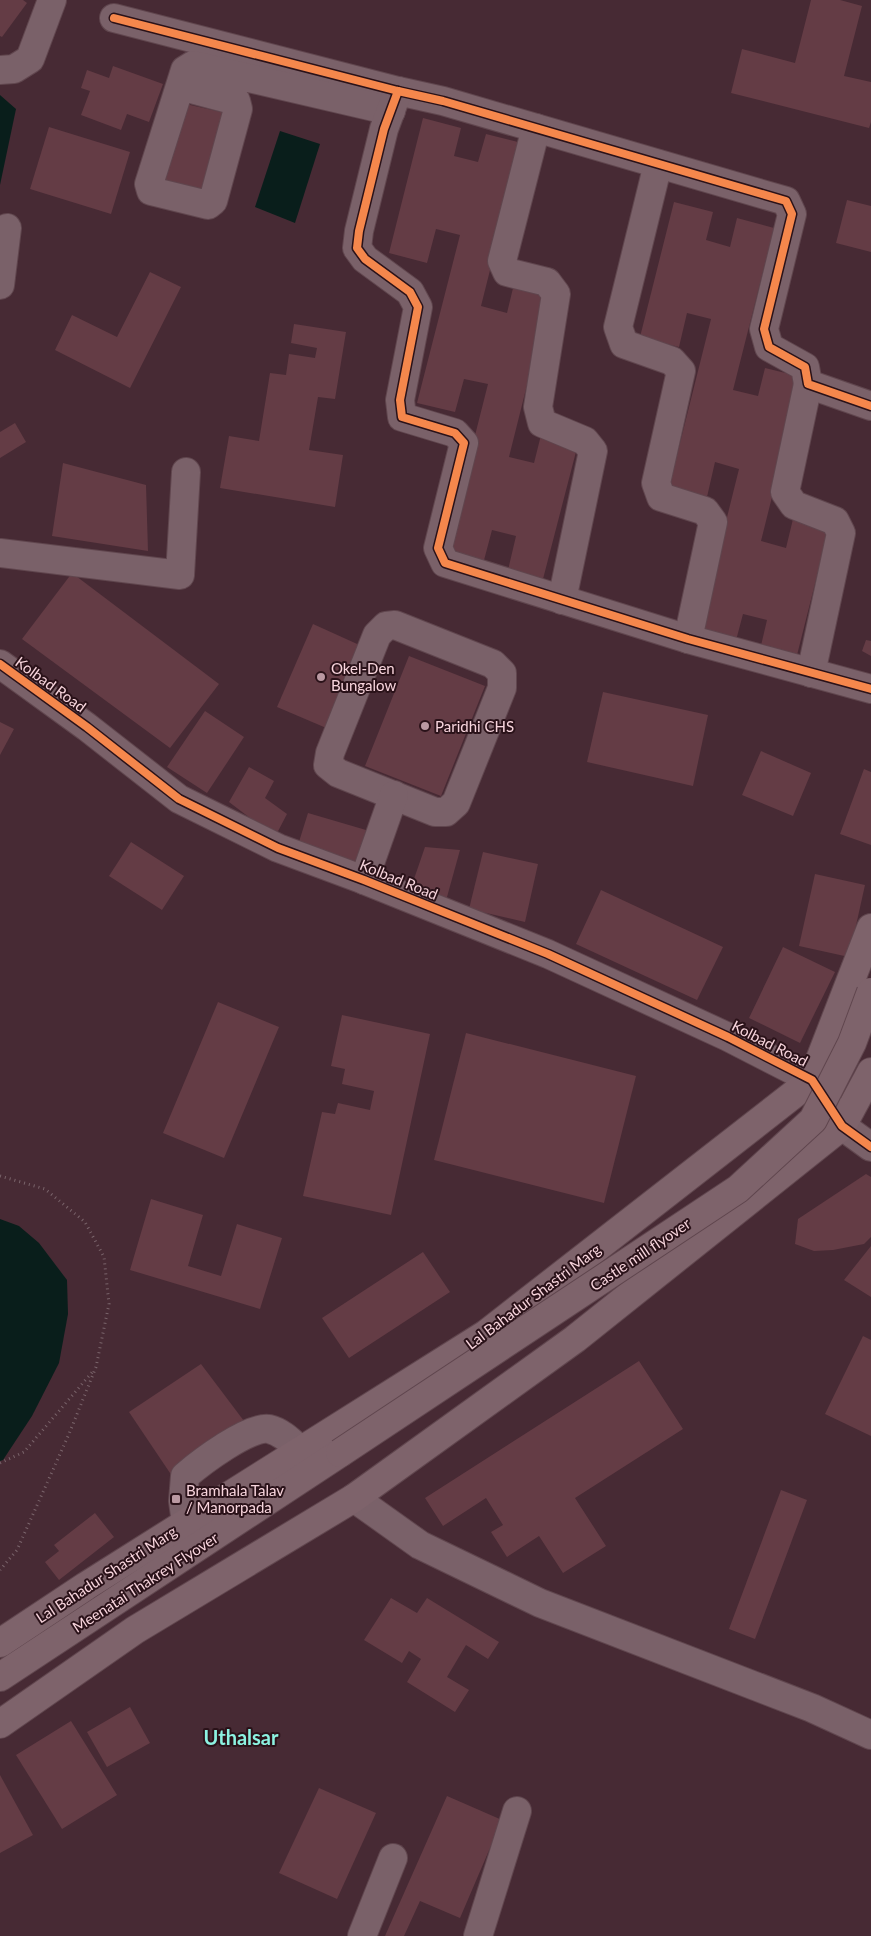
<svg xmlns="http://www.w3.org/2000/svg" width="871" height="1936" font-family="Lato,sans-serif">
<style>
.water{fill:#091e1b}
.building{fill:#643c45}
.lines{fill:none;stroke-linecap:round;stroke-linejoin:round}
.minor-casing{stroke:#60464e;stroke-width:30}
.major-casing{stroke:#60464e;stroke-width:30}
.path{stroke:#7a646b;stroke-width:3;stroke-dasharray:1 4;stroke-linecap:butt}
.minor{stroke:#7a6169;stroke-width:28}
.major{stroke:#7e636b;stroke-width:28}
.major-bridge-casing{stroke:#60464e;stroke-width:30;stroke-linecap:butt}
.major-bridge{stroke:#7e636b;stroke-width:28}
.cycleway-casing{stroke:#2a1219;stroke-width:11}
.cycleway{stroke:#f5874c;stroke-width:8}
.poi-dot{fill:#ba99a2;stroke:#2a1219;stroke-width:2}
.labels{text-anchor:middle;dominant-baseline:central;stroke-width:4;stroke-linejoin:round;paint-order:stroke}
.poi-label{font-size:15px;fill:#f8d5dd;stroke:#2a1219;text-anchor:start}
.street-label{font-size:15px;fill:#f8d5dd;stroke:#2a1219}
.district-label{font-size:20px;font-weight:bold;fill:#8cf2e1;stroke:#2a1219}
</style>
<rect width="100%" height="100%" fill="#472a34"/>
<g class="water">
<polygon points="0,95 16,109 0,185"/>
<polygon points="280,131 320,144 295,223 255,207"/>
<polygon points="0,1219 19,1226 39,1243 67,1280 68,1314 59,1363 32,1416 3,1460 0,1461"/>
</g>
<g class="building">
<polygon points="0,0 23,0 27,3 2,37 0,36"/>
<polygon points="811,0 840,0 862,6 844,76 871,82 871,122 869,128 731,93 742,49 795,63"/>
<polygon points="113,66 163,84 149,122 127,114 121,130 81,115 90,91 81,88 87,70 109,78"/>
<polygon points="177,102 230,114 209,196 156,184"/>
<polygon points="423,118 461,128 454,156 478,162 486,134 522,143 481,306 507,313 514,284 550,293 509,457 534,463 541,435 578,444 543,579 508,570 516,536 492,530 483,564 445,554 488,384 464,379 455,412 417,403 460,235 436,229 427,263 389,253"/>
<polygon points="49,127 130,152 111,214 30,189"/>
<polygon points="847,200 871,206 871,252 836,243"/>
<polygon points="674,202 713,212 706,240 730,247 737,218 774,228 733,390 758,396 765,368 802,377 761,541 786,548 793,519 829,528 795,663 759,654 767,620 743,614 734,648 697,638 739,469 715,462 707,497 669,487 711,319 687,313 679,347 640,337"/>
<polygon points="150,272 181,287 130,388 55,350 72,315 117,337"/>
<polygon points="294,324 346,332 335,399 318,397 309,450 343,455 335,507 220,488 229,436 259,441 270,373 286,375 289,354 315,358 317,348 291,343"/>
<polygon points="15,423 26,442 0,458 0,432"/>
<polygon points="63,463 146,485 148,551 52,536"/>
<polygon points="72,573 219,684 170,748 22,639"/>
<polygon points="313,624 366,648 331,730 277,707"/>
<polygon points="866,640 871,641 871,656 862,651"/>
<polygon points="409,656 485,686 441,796 365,766"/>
<polygon points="603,692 708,715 693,786 587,762"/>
<polygon points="205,711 244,737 207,793 167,767"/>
<polygon points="0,722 14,729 0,755"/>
<polygon points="761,751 811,773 793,816 742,795"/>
<polygon points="249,767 274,781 265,798 287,814 275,837 229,802"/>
<polygon points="864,769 871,772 871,845 840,834"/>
<polygon points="308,813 366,830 356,862 298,845"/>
<polygon points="131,842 184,876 162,910 109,876"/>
<polygon points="425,847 460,850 442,915 404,908"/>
<polygon points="483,852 538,864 525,922 469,909"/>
<polygon points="815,874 865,885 849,957 799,946"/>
<polygon points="601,890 723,947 697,1000 576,944"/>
<polygon points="783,947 835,972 800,1043 749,1018"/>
<polygon points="218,1002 279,1027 224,1158 163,1133"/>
<polygon points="342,1015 430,1034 391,1215 303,1196 322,1112 335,1114 338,1103 370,1110 374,1091 342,1084 345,1069 331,1066"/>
<polygon points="466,1033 636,1076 604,1203 434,1160"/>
<polygon points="866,1174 871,1177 871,1237 864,1244 833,1250 814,1251 795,1244 798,1219"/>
<polygon points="151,1199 203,1215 188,1266 221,1276 237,1224 282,1238 260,1309 130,1270"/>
<polygon points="871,1246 871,1297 844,1280"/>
<polygon points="423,1252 450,1292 349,1358 322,1318"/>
<polygon points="863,1336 871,1340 871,1436 825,1414"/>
<polygon points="639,1361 683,1429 575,1498 606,1546 563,1573 539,1536 507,1557 491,1532 503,1525 486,1498 443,1526 425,1498"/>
<polygon points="201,1364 247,1425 172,1476 129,1412"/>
<polygon points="781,1490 807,1500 755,1639 729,1629"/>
<polygon points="95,1513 114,1537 59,1580 45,1562 59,1551 54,1545"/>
<polygon points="391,1598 417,1613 427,1598 499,1642 488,1659 466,1645 447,1677 469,1690 455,1712 407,1682 421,1659 409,1651 402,1663 364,1640"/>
<polygon points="130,1707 150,1743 107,1767 87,1732"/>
<polygon points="71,1721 117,1795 62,1829 16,1755"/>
<polygon points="0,1775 33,1835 0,1853"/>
<polygon points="319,1788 376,1813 337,1899 279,1873"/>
<polygon points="447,1796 502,1820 460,1918 420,1901 404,1936 385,1936"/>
</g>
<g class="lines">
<g class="minor-casing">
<g id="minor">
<polyline points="114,18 398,91 443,101 786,201 792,214 764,329 769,347 805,367 808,384 871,406"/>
<polyline points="0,70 14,69 30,59 52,0"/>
<polyline points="180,86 236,101 238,109 213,201 208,205 151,191 149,184 185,70 193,65 391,111"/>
<polyline points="398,91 384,129 359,231 357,248 365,259 410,292 418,307 400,400 402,417 455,433 464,443 438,548 445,563 688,639 871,689"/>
<polyline points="536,128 502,261 507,272 547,282 556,294 538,407 542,423 585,441 593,451 562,600"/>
<polyline points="658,164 618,327 624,344 672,361 681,371 656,483 661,497 705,511 713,522 688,639"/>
<polyline points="0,285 7,228"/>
<polyline points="808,384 785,492 794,505 835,521 841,533 811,673"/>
<polyline points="0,553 180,575 186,472"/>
<polygon points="395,625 493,664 502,673 502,688 456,803 446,812 435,812 338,773 328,765 330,753 377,635 386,626"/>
<polyline points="0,664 87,727 179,799 278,848 364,880 548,954 728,1037 812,1080 842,1126 871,1147"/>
<polyline points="364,880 394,795"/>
<polyline points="354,1498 420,1545 540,1603 812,1708 871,1735"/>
<path d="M186 1523 183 1501 185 1476C200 1463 250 1425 269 1429 282 1432 291 1442 301 1451"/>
<polyline points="362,1936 393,1858"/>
<polyline points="478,1936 517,1811"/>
</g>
</g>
<g class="major-casing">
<g id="major">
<polyline points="0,1643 86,1586 486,1334 812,1080 871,928"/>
<polyline points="0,1677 340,1453"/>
<polyline points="0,1724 135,1630 354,1498 575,1339 842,1126 871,1072"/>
</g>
</g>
<g class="path">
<polyline points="0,1176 45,1189 85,1222 104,1257 109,1304 96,1367 69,1434 17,1550 0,1570"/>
<polyline points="0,1463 24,1452 94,1370"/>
</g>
<use href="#minor" class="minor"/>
<use href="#major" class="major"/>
<g class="major-bridge-casing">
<polyline id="major-bridge" points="340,1453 738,1189 813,1120 852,1043 871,992"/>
</g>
<use href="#major-bridge" class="major-bridge"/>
<g class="cycleway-casing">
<g id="cycleway">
<polyline points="114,18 398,91 443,101 786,201 792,214 764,329 769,347 805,367 808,384 871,406"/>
<polyline points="398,91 384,129 359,231 357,248 365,259 410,292 418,307 400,400 402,417 455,433 464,443 438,548 445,563 688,639 871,689"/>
<polyline points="0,664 87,727 179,799 278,848 364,880 548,954 728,1037 812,1080 842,1126 871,1147"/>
</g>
</g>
<use href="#cycleway" class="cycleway"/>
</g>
<g class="poi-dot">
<circle cx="321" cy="677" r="5"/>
<circle cx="425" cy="726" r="5"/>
<rect x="171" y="1494" width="10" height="10" rx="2.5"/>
</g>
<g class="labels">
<g class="poi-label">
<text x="331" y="668">Okel-Den<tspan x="331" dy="17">Bungalow</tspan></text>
<text x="435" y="726">Paridhi CHS</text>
<text x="186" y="1490">Bramhala Talav<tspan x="186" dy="17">/ Manorpada</tspan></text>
</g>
<g class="street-label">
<text transform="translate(51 684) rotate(36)">Kolbad Road</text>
<text transform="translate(399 879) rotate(22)">Kolbad Road</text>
<text transform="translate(770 1043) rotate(27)">Kolbad Road</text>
<text transform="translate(640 1254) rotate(-34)">Castle mill flyover</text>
<text transform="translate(533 1296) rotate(-37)">Lal Bahadur Shastri Marg</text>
<text transform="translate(106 1574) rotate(-33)">Lal Bahadur Shastri Marg</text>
<text transform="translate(145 1582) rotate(-33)">Meenatai Thakrey Flyover</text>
</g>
<g class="district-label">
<text x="241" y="1737">Uthalsar</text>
</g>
</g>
</svg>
